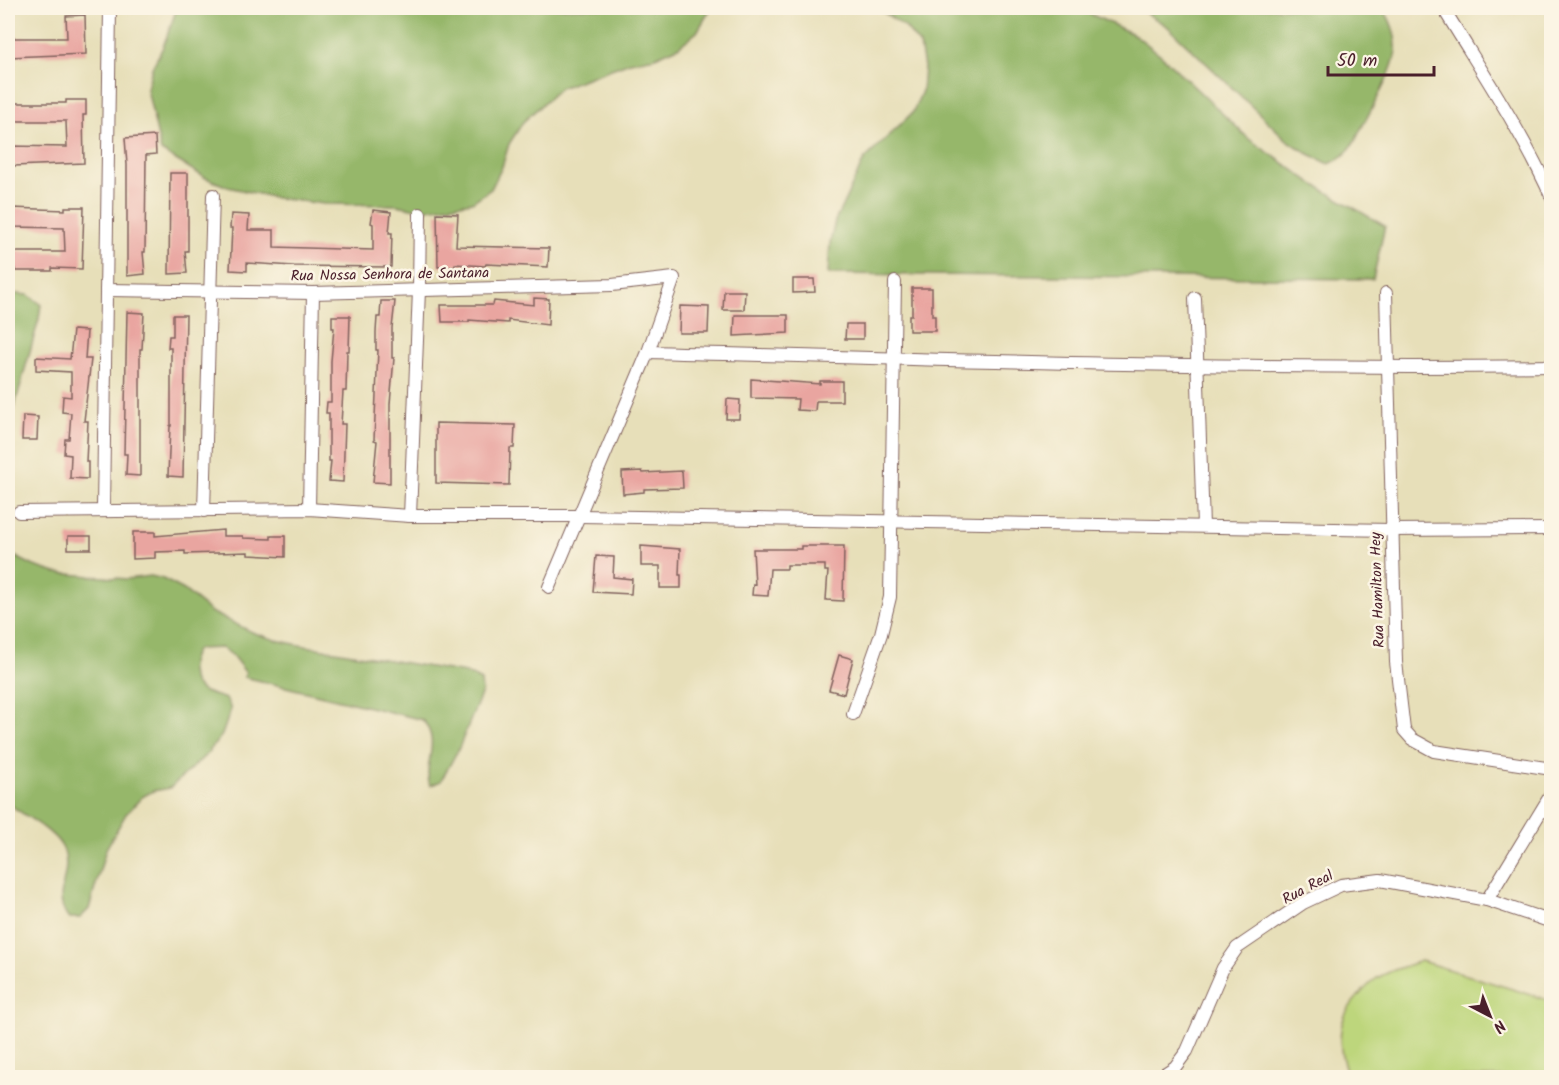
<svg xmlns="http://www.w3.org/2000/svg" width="1559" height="1085" font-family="Kalam,sans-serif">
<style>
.green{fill:#bdd67b;stroke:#847a53;stroke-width:1.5}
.forest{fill:#96b76b;stroke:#706b4b;stroke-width:1.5}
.building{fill:#e9a5a0}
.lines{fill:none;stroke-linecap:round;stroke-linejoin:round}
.street-casing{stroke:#81625d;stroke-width:14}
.street{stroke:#fff;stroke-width:12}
.labels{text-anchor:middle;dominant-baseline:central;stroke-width:5;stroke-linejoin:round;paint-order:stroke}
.street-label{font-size:15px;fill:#4a1f2b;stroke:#fcf5e5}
</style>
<rect width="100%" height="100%" fill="#fcf5e5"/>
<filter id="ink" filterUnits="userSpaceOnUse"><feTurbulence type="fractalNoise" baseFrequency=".0167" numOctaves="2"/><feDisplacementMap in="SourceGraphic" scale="12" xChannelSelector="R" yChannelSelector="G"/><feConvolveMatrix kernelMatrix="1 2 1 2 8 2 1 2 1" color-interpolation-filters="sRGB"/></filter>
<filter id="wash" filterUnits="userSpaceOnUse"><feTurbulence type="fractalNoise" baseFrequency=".008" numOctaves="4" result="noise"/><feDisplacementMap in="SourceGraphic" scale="24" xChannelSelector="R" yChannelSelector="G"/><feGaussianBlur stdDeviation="1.35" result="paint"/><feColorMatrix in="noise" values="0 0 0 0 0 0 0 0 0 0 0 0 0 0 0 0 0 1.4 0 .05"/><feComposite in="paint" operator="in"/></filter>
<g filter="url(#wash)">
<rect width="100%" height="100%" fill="#e7dfb9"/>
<path class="green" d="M1421 961 1551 1001V1077H1349C1341 1061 1337 1035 1344 1018 1348 1006 1367 985 1377 978 1391 970 1406 966 1421 961Z"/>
<g class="forest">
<polygon points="177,8 709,8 710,10 697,32 678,47 655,57 630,62 560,88 523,122 509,144 502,167 491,189 472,202 421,210 397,205 324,204 276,198 228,187 206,178 161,151 147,89 152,68 163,47"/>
<polygon points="877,8 1078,8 1135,35 1161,55 1249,139 1315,185 1385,226 1373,279 828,274 830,243 835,221 864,160 913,112 922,91 924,67 920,45 905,27"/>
<path d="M1138 8H1382C1391 19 1397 36 1396 51 1393 75 1366 117 1355 141 1348 153 1341 159 1329 164L1307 153 1287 140 1167 26Z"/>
<polygon points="8,293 28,295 41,304 39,319 8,430"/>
<path d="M8 553 34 566 56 573 127 579 151 576 163 579 184 590 211 612 254 633 276 640 299 645 466 673 481 681 482 692 459 748 441 781 430 786C422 761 442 745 423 720L244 677 246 673 232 655 222 648 197 649C188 662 188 682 203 691 210 695 219 696 226 699L231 709 222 735 207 754 170 788 153 791 142 797 126 814 106 849 89 909 80 918H68C51 894 72 877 64 851 57 831 23 816 8 803Z"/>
</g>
<g id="blocks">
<g class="building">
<polygon points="85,15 86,54 8,57 8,38 67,38 66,16"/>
<polygon points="66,100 86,100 86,115 83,115 84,163 14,166 14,164 8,164 8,146 67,147 66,121 12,121 12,103 66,103"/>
<polygon points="155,136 156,154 146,155 145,252 143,252 145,274 127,276 127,165 125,138"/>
<polygon points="170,173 188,173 188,251 185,251 187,273 169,274"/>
<polygon points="65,207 84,207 82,269 52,268 52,271 15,271 15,269 8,269 8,252 65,252 64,228 12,227 12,208 65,210"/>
<polygon points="373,210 391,212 389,233 392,233 391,267 294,266 247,263 247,271 230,270 232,228 230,228 231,214 249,215 248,230 274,230 274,247 373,250 373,224 371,223"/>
<polygon points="437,213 458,214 456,246 549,248 548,267 486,264 485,266 455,264 455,267 438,267"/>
<polygon points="793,279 814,279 815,292 793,293"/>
<polygon points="912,288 932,288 932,316 935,316 935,331 909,331 909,315 912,315"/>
<polygon points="724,291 745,291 744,310 723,310"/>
<polygon points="534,298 549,299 548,325 508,320 508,323 469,320 469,322 442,322 441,305 493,305 494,301 534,305"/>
<polygon points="381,301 395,301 392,328 392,358 394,358 390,404 390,483 373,482 377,441 374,440 378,350 376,350 376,332 377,317 380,317"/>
<polygon points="680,306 709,307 708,333 679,333"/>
<polygon points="127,312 144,313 142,349 140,349 140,476 126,475 127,454 124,454"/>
<polygon points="173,315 186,315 183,477 168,476 170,426 171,426 171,348 168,348 169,336 173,336"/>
<polygon points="735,315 788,315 788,333 734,336"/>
<polygon points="332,316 350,316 349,351 347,351 346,391 343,391 341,424 345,424 343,482 329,481 331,461 329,461 329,413 326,413 327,402 331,402 331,361 334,328 332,328"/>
<polygon points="846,324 863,324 863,339 845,339"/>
<polygon points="73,330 87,331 85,359 91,359 84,421 88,421 86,462 88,462 88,479 70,478 71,455 64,454 65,439 69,439 71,413 62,412 63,396 71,397 71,372 36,370 36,357 70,359"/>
<polygon points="751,379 820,384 820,381 842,381 842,401 816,401 815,411 797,410 798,399 751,398"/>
<polygon points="727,399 740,400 739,419 726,419"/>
<polygon points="23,416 38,417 37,440 22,440"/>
<polygon points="436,423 515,425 514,448 510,448 509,485 436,483"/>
<polygon points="642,471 643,473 682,471 683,488 644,489 644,492 623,494 622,472"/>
<polygon points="223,530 223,536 243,536 243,538 271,539 271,536 285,536 285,557 248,555 248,552 185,554 185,551 155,552 155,558 133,559 133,532 155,532 155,536"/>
<rect x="68" y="536" width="23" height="13"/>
<polygon points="641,546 680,549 679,575 681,575 681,588 660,588 660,566 641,566"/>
<polygon points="801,546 844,546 843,601 826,600 828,571 825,571 825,565 787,565 787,569 770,569 768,596 752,595 753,584 755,585 753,549 801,549"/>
<polygon points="596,556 614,557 613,577 632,579 631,594 593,592"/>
<polygon points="839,655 853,659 844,694 829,690"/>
</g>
</g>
</g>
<g filter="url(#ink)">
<use href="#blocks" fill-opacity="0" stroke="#81625d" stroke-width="1.5"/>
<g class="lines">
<g class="street-casing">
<g id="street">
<path d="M1445 11C1482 72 1523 133 1552 198"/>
<polyline points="106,290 313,293 612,285 674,278 648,352 549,587"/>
<polyline points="1386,293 1396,662 1404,730 1412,739 1434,751 1552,769"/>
<polyline points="1195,298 1203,526"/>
<path d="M648 352C949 360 1250 370 1552 366"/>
<polyline points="309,509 313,293"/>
<polyline points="103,510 110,8"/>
<polyline points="204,511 213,195"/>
<polyline points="19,512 309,509 410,516 580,516 1391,530 1552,529"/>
<polyline points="410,516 419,290 420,214"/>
<polyline points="853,714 881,634 890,597 895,282"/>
<polyline points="1487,900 1552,793"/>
<polyline points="1158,1078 1175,1067 1187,1051 1223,968 1237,948 1303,903 1341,885 1380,880 1487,900 1552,922"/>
</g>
</g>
<use href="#street" class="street"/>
</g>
</g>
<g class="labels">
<g class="street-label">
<text transform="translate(390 275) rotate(-1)">Rua Nossa Senhora de Santana</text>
<text transform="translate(1378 590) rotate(-92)">Rua Hamilton Hey</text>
<text transform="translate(1308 888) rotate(-28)">Rua Real</text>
</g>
</g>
<rect width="1559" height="1085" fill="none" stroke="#fcf5e5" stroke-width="30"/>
<g transform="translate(1490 1016) rotate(138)" stroke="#fcf5e5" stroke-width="4.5" paint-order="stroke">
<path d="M0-4.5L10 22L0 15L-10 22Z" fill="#4a1f2b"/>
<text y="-9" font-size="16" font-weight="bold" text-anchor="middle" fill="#4a1f2b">N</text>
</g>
<path d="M1328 66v9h106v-9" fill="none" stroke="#4a1f2b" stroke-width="3"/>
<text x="1337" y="66" font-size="18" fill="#4a1f2b" stroke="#fcf5e5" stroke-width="4.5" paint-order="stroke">50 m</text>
</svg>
